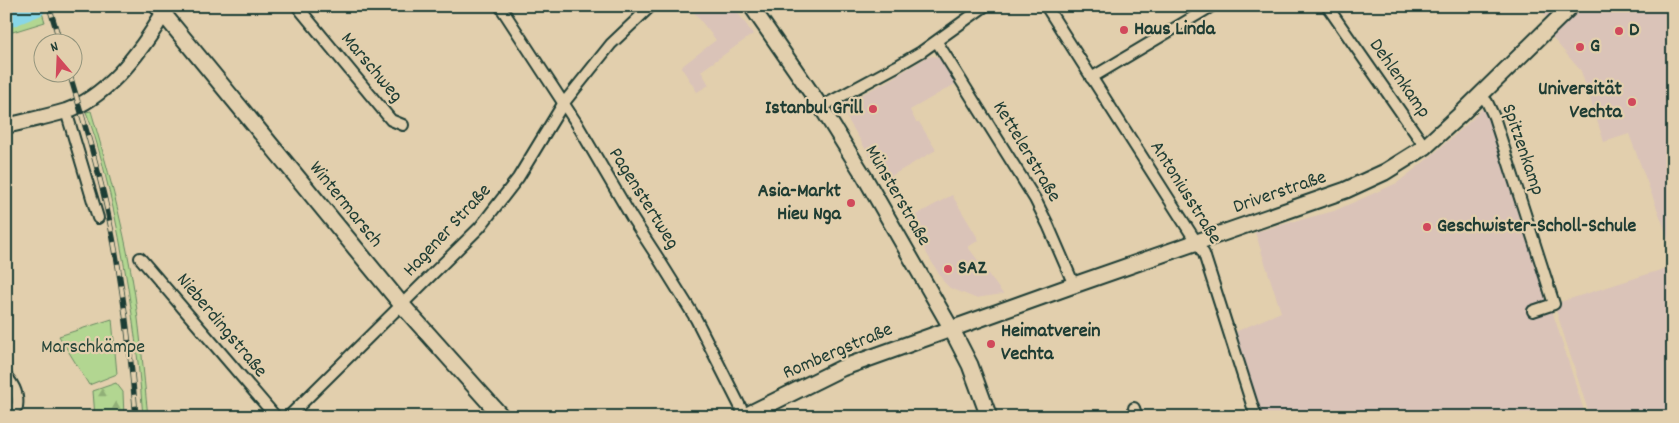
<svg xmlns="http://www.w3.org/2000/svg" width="1679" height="423" font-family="Dekko,sans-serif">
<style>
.built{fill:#dac3b8}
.green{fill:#b2d691;stroke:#688a62}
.forest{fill:url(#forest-firs);stroke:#688a62}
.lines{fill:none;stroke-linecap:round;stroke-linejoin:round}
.river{stroke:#88d6e7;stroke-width:21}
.minor-casing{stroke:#1f3d34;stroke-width:14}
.tertiary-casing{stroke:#1f3d34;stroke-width:18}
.secondary-casing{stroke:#1f3d34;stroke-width:19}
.minor{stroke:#e2cfad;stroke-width:10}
.tertiary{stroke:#e2cfad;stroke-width:14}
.secondary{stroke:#e2cfad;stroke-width:15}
.rail-casing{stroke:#1f3d34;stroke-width:5.5}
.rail{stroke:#e2cfad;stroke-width:4;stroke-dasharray:11;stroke-linecap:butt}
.poi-dot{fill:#d1495b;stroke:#e2cfad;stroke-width:2}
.labels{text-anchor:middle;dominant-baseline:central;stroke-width:4.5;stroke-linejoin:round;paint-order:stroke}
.poi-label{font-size:20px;font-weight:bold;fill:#1f3d34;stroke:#e2cfad;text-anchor:start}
.street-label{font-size:20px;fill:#1f3d34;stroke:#e2cfad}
.park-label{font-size:20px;fill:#264539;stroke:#e2cfad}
</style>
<defs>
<pattern id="forest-firs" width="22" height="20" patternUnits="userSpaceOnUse" patternTransform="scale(1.25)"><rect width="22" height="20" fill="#b2d691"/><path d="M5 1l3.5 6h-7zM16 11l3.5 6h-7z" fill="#90af77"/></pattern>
</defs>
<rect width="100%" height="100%" fill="#e2cfad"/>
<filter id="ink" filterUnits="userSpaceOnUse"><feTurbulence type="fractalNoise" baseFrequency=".02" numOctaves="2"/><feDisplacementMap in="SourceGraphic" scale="10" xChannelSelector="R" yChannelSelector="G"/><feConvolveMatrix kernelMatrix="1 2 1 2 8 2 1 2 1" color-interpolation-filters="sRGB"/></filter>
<g filter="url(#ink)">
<g class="built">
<polygon points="689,6 733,6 753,34 701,71 709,85 697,92 681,67 716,40"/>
<polygon points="1538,6 1673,6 1673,251 1629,134 1604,142 1581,71 1551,36 1557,30"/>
<polygon points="933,56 939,57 943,61 957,83 910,110 916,122 919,122 936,150 884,180 841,108 841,105 886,82 927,57"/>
<polygon points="1482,109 1486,110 1493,125 1586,417 1262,417 1235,332 1281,312 1255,232 1334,211 1397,183 1430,157 1467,124"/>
<polygon points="952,195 979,240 968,247 1003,294 975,298 950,288 943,281 907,220"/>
<polygon points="1673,266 1673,417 1590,417 1554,304"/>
</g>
<g class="green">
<path d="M91 111C107 165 122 221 132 277 140 323 143 370 148 417H143C138 348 128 279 114 212 106 178 99 144 86 112Z"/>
<polygon points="112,319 117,374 89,385 59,336"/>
</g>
<g class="forest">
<polygon points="6,6 40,6 45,22 6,34"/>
<polygon points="116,383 123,392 124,417 95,417 93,391"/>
</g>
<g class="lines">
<polyline class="river" points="6,18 36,6"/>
<g class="minor-casing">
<g id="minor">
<polyline points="297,6 391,120 403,125"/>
<polyline points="500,6 577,124 632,218 658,258 696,319 745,416"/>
<polyline points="1046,6 1204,254 1256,417"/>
<polyline points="1327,6 1425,147"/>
<polyline points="937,42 1035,199 1048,225 1074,285"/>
<polyline points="1091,78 1212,6"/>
<polyline points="1480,95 1487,102 1494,117 1554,304 1533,311"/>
<polyline points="821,107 897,66 921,52 985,6"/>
<polyline points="66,111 98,218"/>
<polyline points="140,258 276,417"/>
<path d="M6 376C15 386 19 395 17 407L6 412"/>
<polyline points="1134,408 1137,417"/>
<polyline points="288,417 480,227 518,178 563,104 611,44 651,6"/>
</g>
</g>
<g class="tertiary-casing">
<g id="tertiary">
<polyline points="751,6 821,107 864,176 951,328"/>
<path d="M6 126C26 121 46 117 66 111 111 95 145 46 168 6"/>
</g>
</g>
<g class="secondary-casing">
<g id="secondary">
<polyline points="157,6 402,305 502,417"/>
<polyline points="951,328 970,365 989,417"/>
<polyline points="743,417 842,368 1074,285 1346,190 1385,172 1425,147 1462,113 1571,6"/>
</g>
</g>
<use href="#minor" class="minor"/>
<use href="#tertiary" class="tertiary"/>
<use href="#secondary" class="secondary"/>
<g class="rail-casing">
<g id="rail">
<polyline points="49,6 60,42"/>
<path d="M69 72C79 105 89 138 98 172 119 251 129 335 136 417"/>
</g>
</g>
<use href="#rail" class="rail"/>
</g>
</g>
<g class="poi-dot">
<circle cx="1124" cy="30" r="5"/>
<circle cx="1619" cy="31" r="5"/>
<circle cx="1580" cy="47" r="5"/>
<circle cx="1632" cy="102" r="5"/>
<circle cx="873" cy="109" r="5"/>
<circle cx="851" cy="203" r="5"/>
<circle cx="1427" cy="227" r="5"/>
<circle cx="948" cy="269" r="5"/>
<circle cx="991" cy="344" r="5"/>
</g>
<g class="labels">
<g class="poi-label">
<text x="1134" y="30">Haus Linda</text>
<text x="1629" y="31">D</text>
<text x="1590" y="47">G</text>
<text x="1622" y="90" text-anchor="end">Universität<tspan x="1622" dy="23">Vechta</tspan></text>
<text x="863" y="109" text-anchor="end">Istanbul Grill</text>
<text x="841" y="192" text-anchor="end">Asia-Markt<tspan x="841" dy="23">Hieu Nga</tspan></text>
<text x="1437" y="227">Geschwister-Scholl-Schule</text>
<text x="958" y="269">SAZ</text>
<text x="1001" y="332">Heimatverein<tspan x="1001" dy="23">Vechta</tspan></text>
</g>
<g class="street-label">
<text transform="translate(371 68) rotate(50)">Marschweg</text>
<text transform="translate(1399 79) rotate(55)">Dehlenkamp</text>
<text transform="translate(1522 150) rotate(71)">Spitzenkamp</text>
<text transform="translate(1026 152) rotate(59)">Kettelerstraße</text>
<text transform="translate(1185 193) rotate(58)">Antoniusstraße</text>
<text transform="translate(1280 193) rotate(-19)">Driverstraße</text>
<text transform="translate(897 196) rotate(60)">Münsterstraße</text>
<text transform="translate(643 199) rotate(58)">Pagenstertweg</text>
<text transform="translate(345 205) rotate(51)">Wintermarsch</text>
<text transform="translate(448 231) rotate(-47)">Hagener Straße</text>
<text transform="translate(221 326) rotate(50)">Nieberdingstraße</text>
<text transform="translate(838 352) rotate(-23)">Rombergstraße</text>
</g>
<g class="park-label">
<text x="93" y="348">Marschkämpe</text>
</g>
</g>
<rect width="1679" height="423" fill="none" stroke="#e2cfad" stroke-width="25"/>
<rect x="12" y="12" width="1654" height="398" fill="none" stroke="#1f3d34" stroke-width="2" filter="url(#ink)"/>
<g transform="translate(58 58) rotate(341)"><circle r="24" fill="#e2cfad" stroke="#94957d"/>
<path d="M0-4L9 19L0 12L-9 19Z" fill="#d1495b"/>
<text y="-8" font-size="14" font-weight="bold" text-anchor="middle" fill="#1f3d34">N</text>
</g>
</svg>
